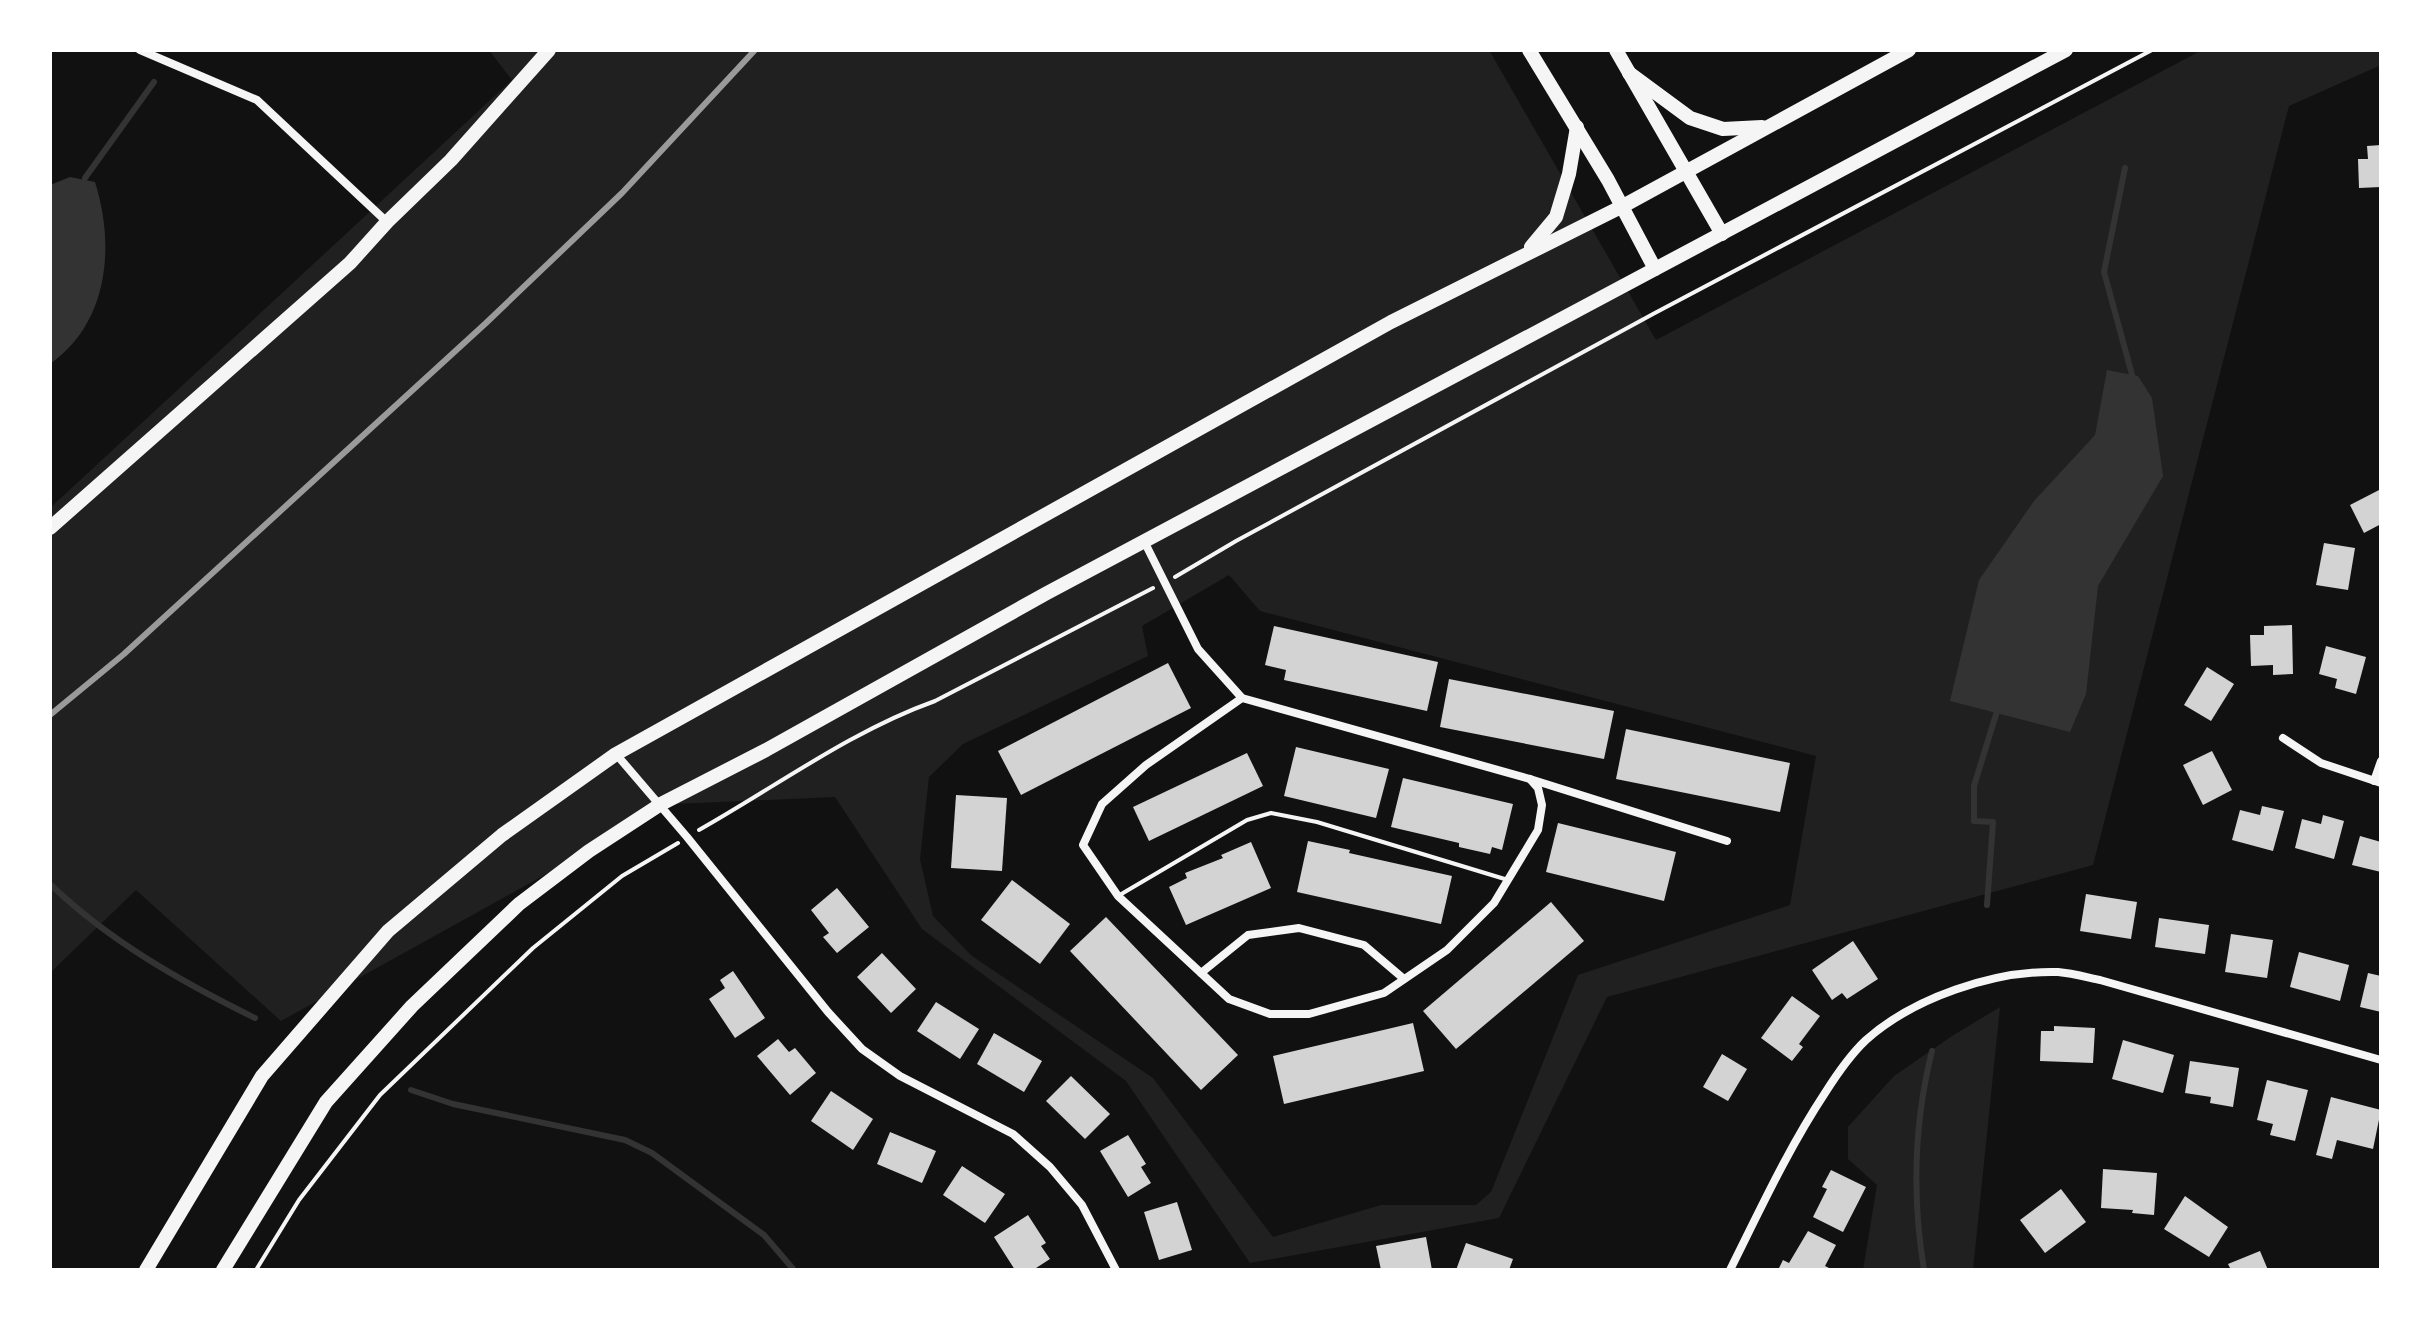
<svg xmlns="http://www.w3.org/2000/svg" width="2431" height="1320" font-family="'Titillium Web',sans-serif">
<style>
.green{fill:#202020;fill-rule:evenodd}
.water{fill:#333}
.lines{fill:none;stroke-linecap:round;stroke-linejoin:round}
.stream{stroke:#333;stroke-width:6}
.building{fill:#d3d3d3}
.path{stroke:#f5f5f5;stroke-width:4}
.service{stroke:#f5f5f5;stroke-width:4}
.minor{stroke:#f5f5f5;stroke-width:8}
.primary{stroke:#f5f5f5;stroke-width:14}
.trunk{stroke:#f5f5f5;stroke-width:14}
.rail{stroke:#9a9a9a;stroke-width:6}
</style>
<rect width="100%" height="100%" fill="#111"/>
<g class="green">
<path d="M489 50H1489L1656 340 2202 50H2381V65L2289 106 2093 865 1607 997 1499 1218 1250 1263 1126 1081 922 929 835 797 673 804 281 1021 136 890 50 973V508L512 80ZM1229 575 1260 611 1816 756 1790 905 1578 975 1491 1192 1476 1205H1381L1273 1237 1153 1078 972 956 933 916 920 859 929 777 963 744 1148 656 1142 626Z"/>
<polygon points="2000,1007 1973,1270 1863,1270 1877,1185 1848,1159 1848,1127 1894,1076 1952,1036"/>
</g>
<g class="water">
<path d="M70 177 95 182C115 246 109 322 50 364V185Z"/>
<polygon points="2107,370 2138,376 2152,398 2163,476 2098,586 2086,694 2070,732 1950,701 1979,580 2034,501 2095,435"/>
</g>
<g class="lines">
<g class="stream">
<polyline points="2125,168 2104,272 2134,382"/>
<polyline points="85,178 154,82"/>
<path d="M50 884C109 941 182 982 255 1018"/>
<polyline points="1987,905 1993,822 1974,821 1974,786 1998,708"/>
<polyline points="411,1090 453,1104 625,1140 652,1153 764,1235 794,1270"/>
<path d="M1924 1270C1912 1197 1914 1123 1932 1051"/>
</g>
</g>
<g class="building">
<polygon points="2381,145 2381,187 2359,188 2358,159 2368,159 2367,146"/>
<polygon points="2381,489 2381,524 2364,533 2350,505"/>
<polygon points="2324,543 2355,548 2348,590 2316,585"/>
<polygon points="2292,625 2293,674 2273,675 2273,665 2251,666 2250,635 2264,635 2264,626"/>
<polygon points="1274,626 1438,662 1427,711 1284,680 1286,670 1265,665"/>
<polygon points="2326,646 2366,657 2356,694 2335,688 2337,679 2319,674"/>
<polygon points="1168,663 1191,708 1021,795 998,751"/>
<polygon points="2207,667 2234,684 2211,721 2184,705"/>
<polygon points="1449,679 1614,711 1604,759 1440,727"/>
<polygon points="1626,729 1790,763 1780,812 1616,779"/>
<polygon points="1296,747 1389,769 1376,818 1284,796"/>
<polygon points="2212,751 2232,790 2203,805 2183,765"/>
<polygon points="1247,753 1263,786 1149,841 1133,807"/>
<polygon points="1403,778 1513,804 1502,850 1492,847 1490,854 1459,847 1459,843 1391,827"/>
<polygon points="956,795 1007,798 1002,871 951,868"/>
<polygon points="2262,806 2284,811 2273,851 2232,840 2240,810 2260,815"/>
<polygon points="2323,815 2344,821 2334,859 2295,848 2302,819 2321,824"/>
<polygon points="1558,823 1676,852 1664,901 1546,872"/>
<polygon points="2360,836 2381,842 2381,872 2352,865"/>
<polygon points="1308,841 1350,850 1349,853 1452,876 1441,924 1297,892"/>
<polygon points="1251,842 1271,888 1186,925 1169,887 1187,878 1185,873 1223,858 1221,855"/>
<polygon points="1012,880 1070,924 1040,964 981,920"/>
<polygon points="837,888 869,927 837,953 823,937 829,933 811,910"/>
<polygon points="2086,894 2137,902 2131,939 2080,931"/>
<polygon points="1551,902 1584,941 1456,1049 1423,1011"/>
<polygon points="1106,917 1238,1055 1201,1090 1070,951"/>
<polygon points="2159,918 2209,925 2205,954 2155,947"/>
<polygon points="2231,934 2273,940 2267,978 2225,972"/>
<polygon points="1853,941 1878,979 1847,999 1842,993 1832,1000 1812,970"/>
<polygon points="2299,952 2349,965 2340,1001 2290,987"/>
<polygon points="882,953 916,989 891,1013 857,977"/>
<polygon points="733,971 765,1018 735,1038 709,999 725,988 720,980"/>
<polygon points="2368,973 2381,976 2381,1012 2360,1007"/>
<polygon points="1792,996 1820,1016 1799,1044 1803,1047 1792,1061 1761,1038"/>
<polygon points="936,1002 979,1029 960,1059 917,1031"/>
<polygon points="1413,1023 1424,1071 1284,1104 1273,1056"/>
<polygon points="2054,1026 2095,1028 2093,1063 2040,1061 2041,1031 2054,1031"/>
<polygon points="994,1033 1042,1061 1024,1092 977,1064"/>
<polygon points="778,1039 789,1052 795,1048 816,1073 790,1095 757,1056"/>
<polygon points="2123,1040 2174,1055 2163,1093 2112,1079"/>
<polygon points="1722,1054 1747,1069 1728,1101 1703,1087"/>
<polygon points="2190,1061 2239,1068 2233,1107 2210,1103 2211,1097 2185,1093"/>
<polygon points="1071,1076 1110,1114 1085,1139 1046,1101"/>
<polygon points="2267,1080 2308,1090 2295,1141 2270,1135 2273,1124 2257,1120"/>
<polygon points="831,1091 873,1119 853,1150 811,1121"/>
<polygon points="2331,1097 2381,1110 2373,1149 2337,1140 2332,1159 2316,1155"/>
<polygon points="890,1132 936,1151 922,1183 877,1164"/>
<polygon points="1128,1135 1146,1164 1141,1167 1151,1183 1128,1197 1100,1151"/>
<polygon points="962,1166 1005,1194 985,1223 943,1195"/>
<polygon points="2103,1169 2157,1173 2154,1215 2132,1213 2133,1210 2101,1208"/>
<polygon points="1831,1170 1866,1187 1843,1232 1813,1217 1827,1189 1822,1187"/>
<polygon points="2061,1189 2086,1222 2045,1253 2020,1220"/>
<polygon points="2185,1196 2228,1227 2209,1257 2164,1229"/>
<polygon points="1177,1202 1192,1250 1159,1260 1144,1212"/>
<polygon points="1028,1215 1046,1243 1041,1246 1050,1259 1033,1270 1015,1270 994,1237"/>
<polygon points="1808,1231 1836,1245 1825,1266 1833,1270 1778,1270 1783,1260 1789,1263"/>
<polygon points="1426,1237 1432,1270 1381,1270 1376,1246"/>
<polygon points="1466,1243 1513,1259 1509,1270 1456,1270"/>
<polygon points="2260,1251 2268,1270 2231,1270 2228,1264"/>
</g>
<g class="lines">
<g class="path">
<polyline points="1175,577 1236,541 1653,314 2152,50"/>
<path d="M699 830C777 786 851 731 935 701L1153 588"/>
<polyline points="256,1270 299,1200 380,1095 533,948 622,876 678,843"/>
</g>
<polyline class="service" points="1118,896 1247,820 1271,813 1317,822 1508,880"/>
<g class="minor">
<polyline points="140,50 257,100 387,222"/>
<polyline points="1144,541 1198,649 1242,698 1530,779 1727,841"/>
<polyline points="1242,698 1146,765 1102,804 1083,845 1118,896 1229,999 1270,1014 1309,1014 1384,993 1447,950 1494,903 1538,830 1542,805 1538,788 1530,779"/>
<polyline points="2283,738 2321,763 2381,783"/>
<polyline points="616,754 687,837 828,1012 862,1049 900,1076 1013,1134 1050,1167 1082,1205 1116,1270"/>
<polyline points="2374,781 2381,761"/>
<polyline points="1201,973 1248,935 1299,928 1364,945 1404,979"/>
<path d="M1730 1270C1760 1210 1788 1149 1825 1093 1837 1074 1850 1055 1866 1040 1913 998 1994 970 2058 972 2071 973 2086 977 2100 980L2381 1060"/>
</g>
<g class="primary">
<polyline points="1529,50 1608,180 1655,269"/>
<polyline points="1616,50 1722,234"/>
<polyline points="50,528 350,263 387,222 451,160 549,50"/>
</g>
<g class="trunk">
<polyline points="1629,73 1690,118 1723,129 1762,127"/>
<polyline points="1531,247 1556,217 1569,174 1577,127"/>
<polyline points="146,1270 262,1076 388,931 502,835 616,754 1391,322 1623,206 1909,50"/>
<polyline points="223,1270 326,1102 412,1006 519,904 589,851 661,804 766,750 1047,593 2066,50"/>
</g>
<polyline class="rail" points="50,715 124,654 486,323 622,193 755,50"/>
</g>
<rect width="2431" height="1320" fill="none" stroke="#ffffff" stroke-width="104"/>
</svg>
